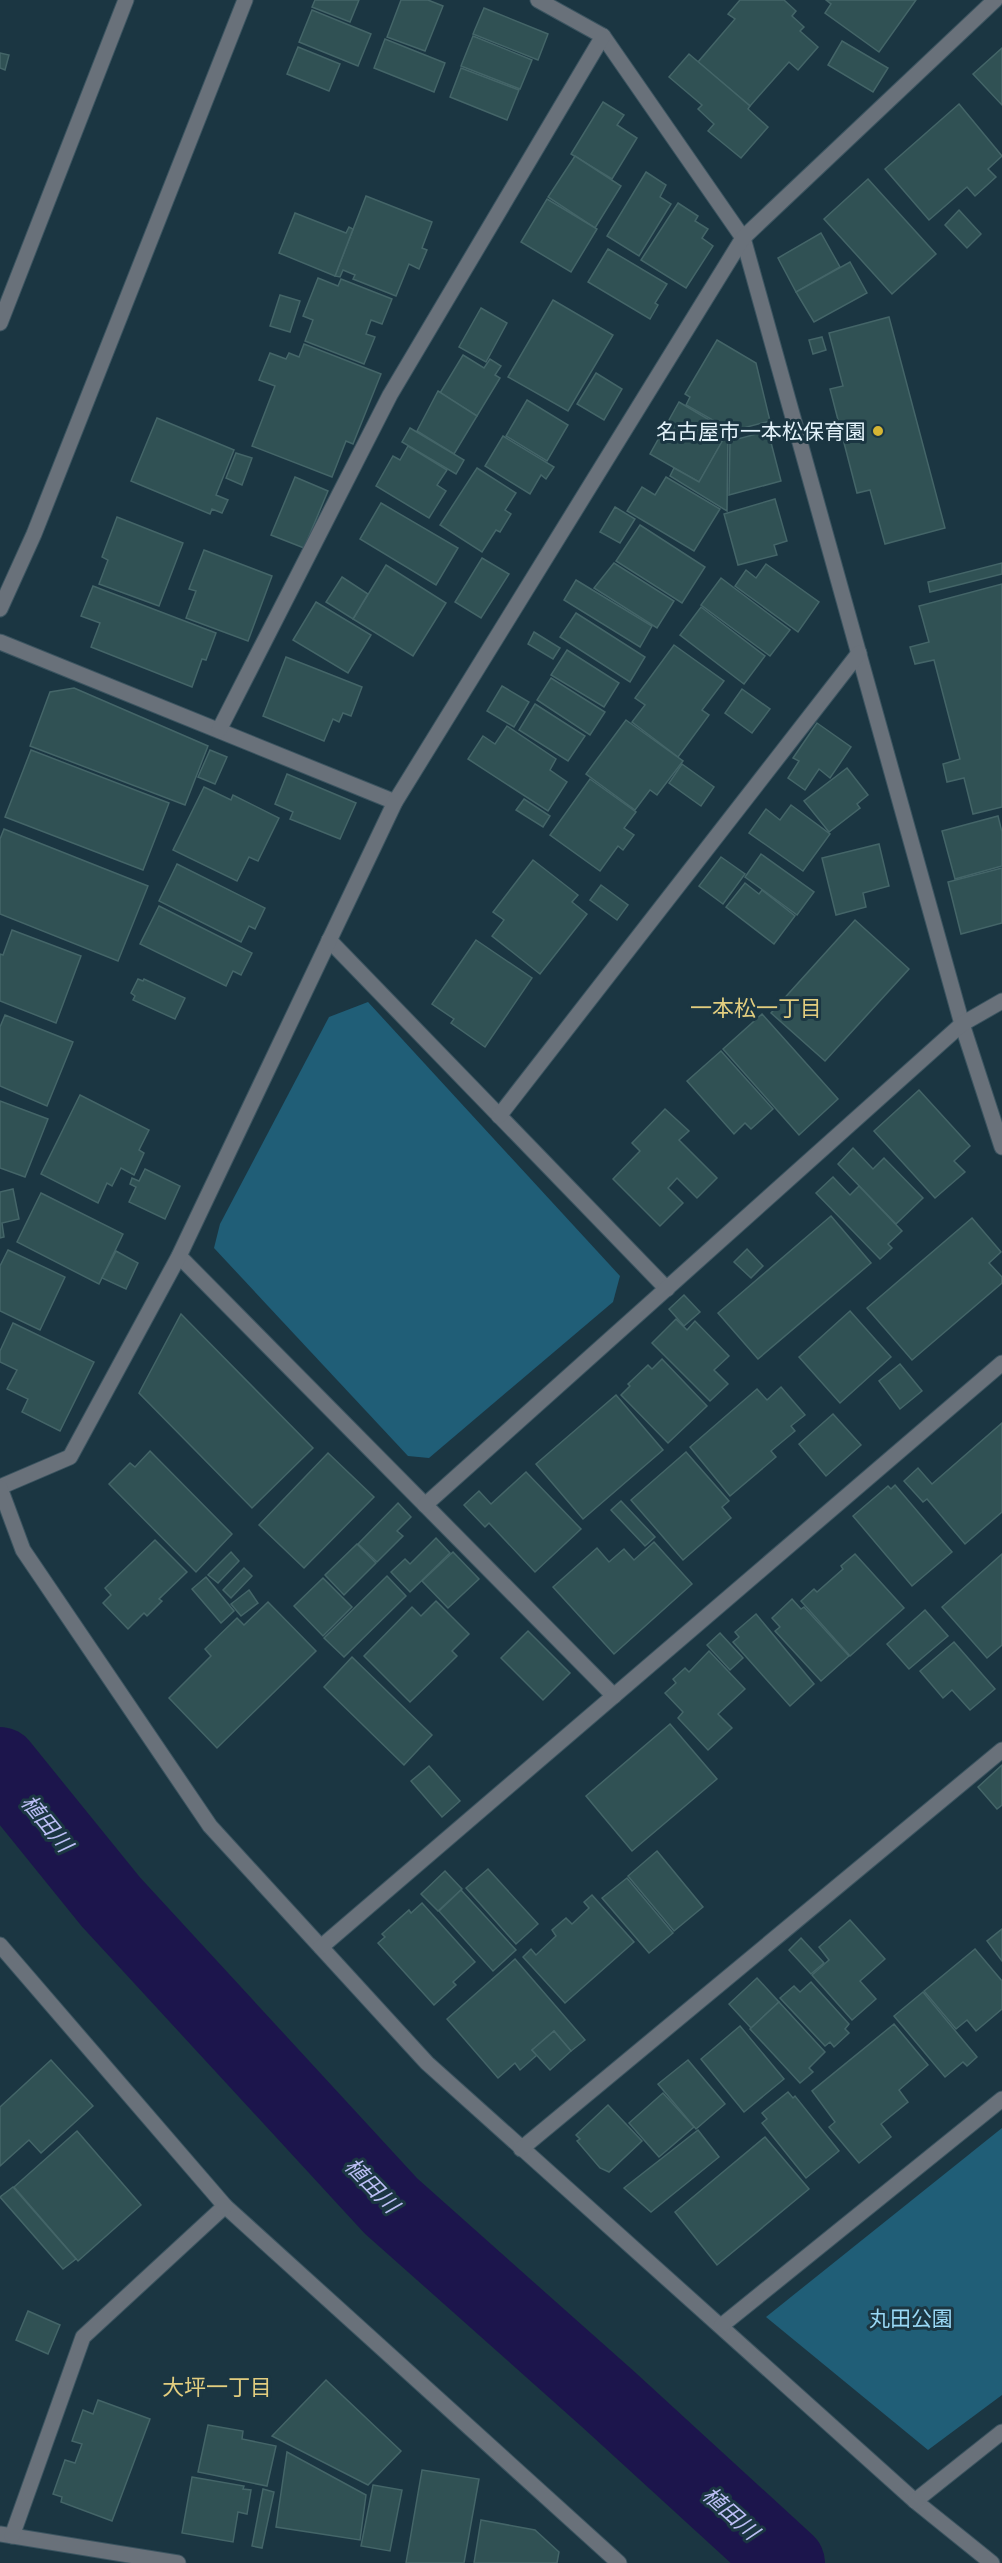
<svg xmlns="http://www.w3.org/2000/svg" width="1002" height="2563" font-family="'PT Sans Narrow','Noto Sans JP',sans-serif">
<style>
.green{fill:#205e77}
.lines{fill:none;stroke-linecap:round;stroke-linejoin:round}
.river{stroke:#1c154c;stroke-width:76}
.building{fill:#305154;stroke:#446568;stroke-width:1.5}
.minor-casing{stroke:#3b5460;stroke-width:17}
.minor{stroke:#69717a;stroke-width:15}
.poi-dot{fill:#d5b534;stroke:#1b3642;stroke-width:2}
.labels{text-anchor:middle;dominant-baseline:central;stroke-width:6;stroke-linejoin:round;paint-order:stroke}
.poi-label{font-size:21px;fill:#e4f3fb;stroke:#1b3642;text-anchor:end}
.park-label{font-size:21px;fill:#99d8f5;stroke:#1b3642}
.neighbourhood-label{font-size:22px;fill:#e2cd7f;stroke:#1b3642}
.water-label{font-size:22px;font-style:italic;fill:#bbbef4;stroke:#1b3642}
</style>
<rect width="100%" height="100%" fill="#1b3642"/>
<g class="green">
<polygon points="368,1002 620,1276 613,1302 429,1458 408,1456 214,1248 220,1224 329,1017"/>
<polygon points="1002,2128 1002,2395 928,2450 766,2317"/>
</g>
<g class="lines">
<polyline class="river" points="0,1765 111,1902 391,2206 609,2400 787,2563"/>
</g>
<g class="building">
<polygon points="315,0 359,0 350,22 312,7"/>
<polygon points="401,0 428,0 443,6 425,51 387,37"/>
<polygon points="740,0 784,0 796,11 792,16 804,27 800,31 818,47 798,70 789,62 750,106 698,62 735,19 728,14"/>
<polygon points="826,0 916,0 879,52 825,13 831,4"/>
<polygon points="484,8 548,34 538,60 473,34"/>
<polygon points="312,10 371,34 358,66 299,42"/>
<polygon points="473,36 532,60 520,89 461,66"/>
<polygon points="385,39 445,63 434,92 374,68"/>
<polygon points="842,41 888,68 873,92 828,65"/>
<polygon points="298,47 340,64 329,91 287,74"/>
<polygon points="1002,48 1002,105 973,74"/>
<polygon points="0,53 9,55 5,70 0,68"/>
<polygon points="689,54 750,106 748,109 768,127 741,158 708,131 714,124 698,109 702,105 669,77"/>
<polygon points="461,68 519,90 507,120 450,97"/>
<polygon points="603,102 624,115 617,125 637,138 612,179 571,154"/>
<polygon points="959,104 1002,156 988,169 996,177 975,196 967,187 929,220 885,169"/>
<polygon points="575,156 621,186 595,228 548,197"/>
<polygon points="646,172 666,185 660,197 671,204 639,256 607,236"/>
<polygon points="868,179 936,254 892,294 824,219"/>
<polygon points="366,196 432,222 422,248 427,250 419,269 409,264 396,296 353,279 355,275 343,270 340,277 335,276"/>
<polygon points="547,199 597,229 571,272 521,242"/>
<polygon points="678,203 698,216 695,221 708,229 702,238 713,246 686,288 641,260"/>
<polygon points="959,210 981,234 967,248 945,225"/>
<polygon points="295,213 346,233 349,227 353,229 335,276 279,253"/>
<polygon points="821,233 840,267 796,292 778,258"/>
<polygon points="608,249 667,284 655,303 658,305 650,319 588,282"/>
<polygon points="850,262 867,293 814,322 796,292"/>
<polygon points="318,278 338,286 341,279 392,299 382,324 371,320 366,334 375,337 364,364 305,341 313,320 303,316"/>
<polygon points="280,295 300,301 290,332 270,326"/>
<polygon points="553,300 613,335 568,411 508,377"/>
<polygon points="481,308 507,323 486,362 459,347"/>
<polygon points="889,317 945,528 885,544 870,490 857,493 830,389 843,386 829,333"/>
<polygon points="822,337 826,350 813,354 809,340"/>
<polygon points="717,340 756,363 770,421 732,431 686,405 690,397 685,394"/>
<polygon points="304,344 381,374 353,444 346,441 332,477 252,446 275,386 259,380 270,353 286,359 289,353 299,357"/>
<polygon points="463,355 484,368 490,359 501,366 495,375 500,378 477,416 440,393"/>
<polygon points="596,373 622,389 604,420 577,404"/>
<polygon points="438,391 477,416 454,454 417,431"/>
<polygon points="527,400 568,425 547,461 506,436"/>
<polygon points="679,402 728,431 699,482 650,454"/>
<polygon points="157,418 234,450 216,495 228,500 222,513 212,509 210,514 131,481"/>
<polygon points="410,428 464,460 456,474 402,442"/>
<polygon points="728,431 727,511 670,476 674,468 699,482"/>
<polygon points="768,431 781,481 729,495 730,441"/>
<polygon points="503,436 554,467 546,479 541,475 530,494 485,466"/>
<polygon points="408,446 447,470 437,485 446,491 429,518 376,486 393,456 400,460"/>
<polygon points="236,453 252,458 242,485 226,478"/>
<polygon points="477,468 516,493 505,510 511,514 500,532 496,530 482,552 440,525"/>
<polygon points="295,477 328,491 304,548 271,535"/>
<polygon points="666,477 720,509 694,551 627,511 642,487 655,495"/>
<polygon points="775,499 787,541 774,545 777,555 738,565 724,514"/>
<polygon points="381,503 458,548 436,585 360,539"/>
<polygon points="615,507 635,519 620,543 600,532"/>
<polygon points="117,517 183,543 159,606 99,584 108,560 102,557"/>
<polygon points="640,525 705,567 682,603 616,561"/>
<polygon points="204,550 272,576 248,641 186,618 196,591 189,589"/>
<polygon points="482,558 509,574 481,618 455,602"/>
<polygon points="614,563 674,601 657,628 594,588"/>
<polygon points="1002,563 1002,574 930,592 928,582"/>
<polygon points="766,564 819,602 798,632 735,586 746,570 756,578"/>
<polygon points="386,565 446,603 413,656 353,619"/>
<polygon points="342,577 368,594 353,619 326,602"/>
<polygon points="721,578 790,630 770,656 701,605"/>
<polygon points="576,580 652,626 640,647 564,600"/>
<polygon points="1002,584 1002,807 973,814 964,778 947,782 943,764 960,759 934,660 915,664 910,647 929,642 919,606"/>
<polygon points="93,586 216,633 206,660 202,659 192,687 91,647 100,623 81,616"/>
<polygon points="316,602 371,635 348,673 293,640"/>
<polygon points="701,607 765,656 744,684 680,635"/>
<polygon points="576,613 645,657 630,682 560,637"/>
<polygon points="534,632 560,648 553,659 528,644"/>
<polygon points="674,645 724,681 702,710 709,715 678,757 632,722 645,705 635,698"/>
<polygon points="567,650 619,683 604,707 551,675"/>
<polygon points="286,657 362,687 351,716 343,713 339,722 333,719 324,741 263,716"/>
<polygon points="551,678 605,712 590,735 537,700"/>
<polygon points="502,686 529,702 514,727 487,711"/>
<polygon points="74,688 208,746 185,805 30,746 50,692"/>
<polygon points="742,689 770,709 752,733 725,713"/>
<polygon points="535,704 585,736 568,761 519,730"/>
<polygon points="626,720 683,761 657,795 650,790 635,810 586,774"/>
<polygon points="817,723 851,747 830,778 819,769 805,790 788,778 799,761 793,758"/>
<polygon points="507,726 556,759 550,770 567,782 548,811 468,759 483,736 495,744"/>
<polygon points="31,750 169,803 143,870 5,817"/>
<polygon points="210,750 227,757 215,784 198,777"/>
<polygon points="682,764 714,787 701,806 669,783"/>
<polygon points="847,768 868,795 857,804 860,808 829,832 804,801"/>
<polygon points="287,774 356,803 340,839 290,819 293,812 275,804"/>
<polygon points="590,779 636,812 624,828 634,835 623,850 618,846 600,871 550,835"/>
<polygon points="204,787 231,800 233,795 279,818 258,861 249,857 237,881 173,850"/>
<polygon points="524,799 550,816 543,827 516,810"/>
<polygon points="791,805 830,834 803,871 749,833 766,809 780,820"/>
<polygon points="998,816 1002,832 1002,866 955,879 942,831"/>
<polygon points="4,829 148,886 118,961 0,914 0,839"/>
<polygon points="879,844 889,886 863,893 866,907 836,915 822,858"/>
<polygon points="761,854 814,892 797,915 745,877"/>
<polygon points="721,857 745,874 723,904 699,886"/>
<polygon points="533,860 578,895 572,902 587,914 540,974 492,936 504,920 493,912"/>
<polygon points="177,864 265,908 255,929 249,926 241,942 159,901"/>
<polygon points="1002,868 1002,923 961,934 948,882"/>
<polygon points="745,883 759,894 762,890 795,916 774,944 726,907"/>
<polygon points="601,885 628,905 617,920 590,900"/>
<polygon points="159,906 252,953 241,975 233,971 226,986 140,944"/>
<polygon points="855,920 909,969 825,1061 771,1013"/>
<polygon points="12,930 81,956 56,1023 0,1001 0,954 3,955"/>
<polygon points="476,940 532,978 485,1047 451,1023 454,1019 432,1004"/>
<polygon points="138,979 143,981 144,979 185,998 175,1019 133,1000 135,996 131,993"/>
<polygon points="762,1014 838,1099 799,1135 723,1049"/>
<polygon points="5,1015 73,1042 47,1106 0,1086 0,1027"/>
<polygon points="721,1051 773,1109 751,1129 745,1123 734,1134 687,1081"/>
<polygon points="919,1090 970,1146 954,1161 965,1172 935,1198 874,1131"/>
<polygon points="80,1095 149,1130 139,1150 144,1153 134,1175 121,1168 112,1186 107,1183 98,1203 41,1174"/>
<polygon points="0,1101 48,1119 25,1177 0,1168"/>
<polygon points="665,1109 689,1131 679,1140 717,1178 697,1198 677,1178 668,1188 683,1203 660,1226 613,1179 640,1151 632,1143"/>
<polygon points="853,1148 873,1169 884,1158 923,1198 896,1224 838,1164"/>
<polygon points="145,1169 180,1186 165,1219 129,1202 136,1187 130,1184 132,1178 139,1181"/>
<polygon points="833,1177 850,1195 859,1186 902,1231 888,1244 892,1248 880,1259 816,1193"/>
<polygon points="13,1189 19,1219 2,1223 4,1237 0,1238 0,1192"/>
<polygon points="41,1193 123,1234 99,1284 17,1242"/>
<polygon points="831,1216 871,1263 758,1359 718,1313"/>
<polygon points="972,1218 1001,1252 989,1263 1002,1277 1002,1283 912,1360 867,1308"/>
<polygon points="747,1249 763,1266 751,1278 734,1262"/>
<polygon points="8,1250 65,1277 40,1330 0,1311 0,1266"/>
<polygon points="116,1251 138,1263 126,1289 102,1278"/>
<polygon points="684,1295 700,1312 684,1326 669,1309"/>
<polygon points="850,1311 891,1357 840,1403 799,1357"/>
<polygon points="181,1314 313,1448 252,1508 139,1393"/>
<polygon points="676,1319 687,1330 695,1321 729,1356 714,1370 728,1384 710,1401 652,1343"/>
<polygon points="13,1323 94,1362 60,1431 22,1412 28,1399 7,1389 17,1370 0,1362 0,1351"/>
<polygon points="662,1359 707,1406 668,1443 621,1395 630,1386 628,1384 648,1365 652,1369"/>
<polygon points="900,1364 922,1391 900,1409 879,1381"/>
<polygon points="781,1387 805,1415 791,1426 795,1431 771,1451 776,1457 730,1496 690,1447 757,1389 767,1400"/>
<polygon points="616,1395 663,1450 583,1519 536,1464"/>
<polygon points="833,1414 861,1445 826,1476 799,1444"/>
<polygon points="1002,1423 1002,1512 965,1544 927,1499 923,1502 904,1481 918,1468 932,1484"/>
<polygon points="150,1451 232,1534 196,1572 109,1484 130,1463 135,1467"/>
<polygon points="686,1452 729,1501 722,1507 731,1518 683,1560 631,1500"/>
<polygon points="328,1453 374,1497 304,1568 259,1525"/>
<polygon points="526,1472 581,1529 535,1572 489,1523 485,1527 464,1505 479,1491 491,1504"/>
<polygon points="895,1485 952,1552 912,1586 853,1516 888,1486 891,1489"/>
<polygon points="621,1501 655,1537 645,1546 611,1510"/>
<polygon points="398,1503 411,1517 397,1531 403,1536 377,1562 358,1544"/>
<polygon points="436,1538 450,1553 410,1592 391,1572 405,1559 410,1564"/>
<polygon points="155,1540 187,1572 159,1599 162,1601 147,1616 144,1613 128,1629 103,1603 111,1595 105,1588"/>
<polygon points="654,1542 692,1584 614,1654 553,1587 597,1548 609,1562 624,1549 634,1560"/>
<polygon points="357,1544 376,1563 344,1595 325,1575"/>
<polygon points="231,1552 239,1561 218,1583 208,1575"/>
<polygon points="453,1552 479,1579 448,1608 422,1581"/>
<polygon points="855,1554 904,1608 850,1656 801,1601 814,1589 817,1592 843,1569 841,1566"/>
<polygon points="1002,1554 1002,1645 987,1658 942,1607"/>
<polygon points="244,1568 252,1576 231,1598 223,1590"/>
<polygon points="387,1576 406,1596 344,1657 324,1638"/>
<polygon points="206,1577 234,1611 221,1623 192,1589"/>
<polygon points="323,1578 352,1607 323,1636 294,1606"/>
<polygon points="249,1590 258,1603 241,1616 231,1604"/>
<polygon points="792,1599 801,1609 804,1607 849,1656 821,1681 775,1631 780,1627 772,1618"/>
<polygon points="436,1601 469,1634 452,1651 457,1656 410,1702 364,1656 412,1607 421,1616"/>
<polygon points="268,1602 316,1651 217,1748 169,1698 211,1656 205,1649 237,1618 244,1625"/>
<polygon points="925,1610 948,1636 909,1669 887,1644"/>
<polygon points="756,1614 814,1684 790,1706 733,1642 739,1637 735,1632"/>
<polygon points="528,1631 570,1673 543,1700 501,1658"/>
<polygon points="720,1633 743,1658 730,1670 707,1645"/>
<polygon points="954,1642 995,1689 970,1710 952,1690 943,1698 920,1671"/>
<polygon points="709,1651 745,1689 718,1714 732,1728 708,1750 678,1718 683,1712 665,1693 676,1683 673,1679 685,1668 689,1672"/>
<polygon points="352,1657 432,1735 404,1765 324,1687"/>
<polygon points="670,1724 717,1779 632,1851 586,1796"/>
<polygon points="1002,1765 1002,1805 997,1809 978,1787"/>
<polygon points="429,1766 460,1801 442,1817 411,1781"/>
<polygon points="657,1851 703,1907 674,1931 628,1876"/>
<polygon points="488,1869 538,1924 516,1944 466,1888"/>
<polygon points="445,1871 462,1889 438,1911 421,1894"/>
<polygon points="627,1878 673,1933 649,1953 602,1898"/>
<polygon points="461,1890 516,1950 493,1971 439,1911"/>
<polygon points="592,1895 634,1942 565,2003 523,1957 531,1949 536,1955 556,1936 552,1930 566,1918 572,1924 589,1908 584,1902"/>
<polygon points="422,1903 475,1962 453,1982 456,1985 434,2005 378,1943 385,1937 382,1934 409,1910 411,1913"/>
<polygon points="850,1920 885,1959 860,1981 876,1999 852,2020 812,1975 829,1960 819,1947"/>
<polygon points="1002,1929 1002,1961 987,1941"/>
<polygon points="801,1938 824,1963 811,1974 789,1950"/>
<polygon points="975,1949 1002,1981 1002,2009 976,2031 967,2020 956,2029 924,1991"/>
<polygon points="515,1959 585,2040 571,2051 554,2031 532,2050 537,2055 520,2070 515,2063 498,2078 447,2019"/>
<polygon points="757,1978 779,2002 751,2028 729,2004"/>
<polygon points="811,1982 849,2024 845,2029 849,2033 834,2047 830,2042 825,2046 780,1998 794,1986 800,1992"/>
<polygon points="923,1992 977,2057 967,2066 963,2062 945,2077 894,2016"/>
<polygon points="779,2002 825,2052 809,2068 813,2072 800,2083 750,2029"/>
<polygon points="894,2024 928,2065 899,2090 908,2102 881,2124 891,2137 859,2163 829,2127 835,2122 812,2091"/>
<polygon points="740,2026 784,2079 744,2112 701,2059"/>
<polygon points="554,2031 571,2051 550,2070 532,2050"/>
<polygon points="51,2060 93,2106 41,2153 29,2140 0,2166 0,2107"/>
<polygon points="688,2060 725,2104 696,2129 658,2084"/>
<polygon points="788,2092 793,2098 795,2096 839,2151 806,2178 762,2123 767,2119 762,2113"/>
<polygon points="663,2093 694,2127 659,2157 629,2123"/>
<polygon points="608,2105 642,2141 609,2172 600,2168 577,2141 580,2139 576,2135"/>
<polygon points="698,2130 719,2157 651,2212 624,2188"/>
<polygon points="77,2131 141,2205 78,2261 14,2187"/>
<polygon points="765,2137 809,2189 717,2265 675,2212"/>
<polygon points="13,2187 76,2259 63,2269 0,2197"/>
<polygon points="28,2311 60,2325 48,2354 16,2340"/>
<polygon points="326,2380 401,2451 368,2485 272,2436"/>
<polygon points="98,2400 150,2419 112,2521 61,2502 62,2497 53,2494 65,2460 75,2463 82,2444 72,2441 83,2410 93,2414"/>
<polygon points="208,2425 243,2431 242,2439 276,2446 267,2486 198,2472"/>
<polygon points="287,2452 366,2495 360,2540 276,2527"/>
<polygon points="422,2470 479,2479 464,2563 406,2563"/>
<polygon points="192,2477 244,2486 243,2489 251,2490 247,2514 238,2512 233,2542 182,2533"/>
<polygon points="373,2485 402,2490 390,2551 361,2546"/>
<polygon points="263,2489 274,2492 262,2548 252,2546"/>
<polygon points="481,2520 535,2530 559,2552 557,2563 474,2563"/>
</g>
<g class="lines">
<g class="minor-casing">
<g id="minor">
<polyline points="603,36 743,238 962,1024 1002,1147"/>
<polyline points="0,323 126,0"/>
<polyline points="0,609 34,534 245,0"/>
<polyline points="0,642 395,802"/>
<polyline points="219,730 390,395 603,36 538,0"/>
<polyline points="329,940 667,1289"/>
<polyline points="499,1116 859,653"/>
<polyline points="179,1256 614,1696"/>
<polyline points="0,1487 70,1457 179,1256 395,802 743,238 995,0"/>
<polyline points="0,1488 23,1550 210,1826 427,2063 915,2501 992,2563"/>
<polyline points="425,1505 962,1024 1002,1001"/>
<polyline points="0,1945 225,2206 619,2563"/>
<polyline points="321,1947 1002,1363"/>
<polyline points="521,2149 1002,1750"/>
<polyline points="721,2326 1002,2099"/>
<polyline points="915,2501 1002,2432"/>
<polyline points="0,2534 178,2563"/>
<polyline points="12,2536 83,2337 225,2206"/>
</g>
</g>
<use href="#minor" class="minor"/>
</g>
<circle class="poi-dot" cx="878" cy="431" r="6"/>
<g class="labels">
<g class="poi-label">
<text x="866" y="431">名古屋市一本松保育園</text>
</g>
<g class="park-label">
<text x="911" y="2318">丸田公園</text>
</g>
<g class="neighbourhood-label">
<text x="756" y="1008">一本松一丁目</text>
<text x="217" y="2387">大坪一丁目</text>
</g>
<g class="water-label">
<text transform="translate(47 1823) rotate(51)">植田川</text>
<text transform="translate(372 2185) rotate(46)">植田川</text>
<text transform="translate(731 2513) rotate(42)">植田川</text>
</g>
</g>
</svg>
